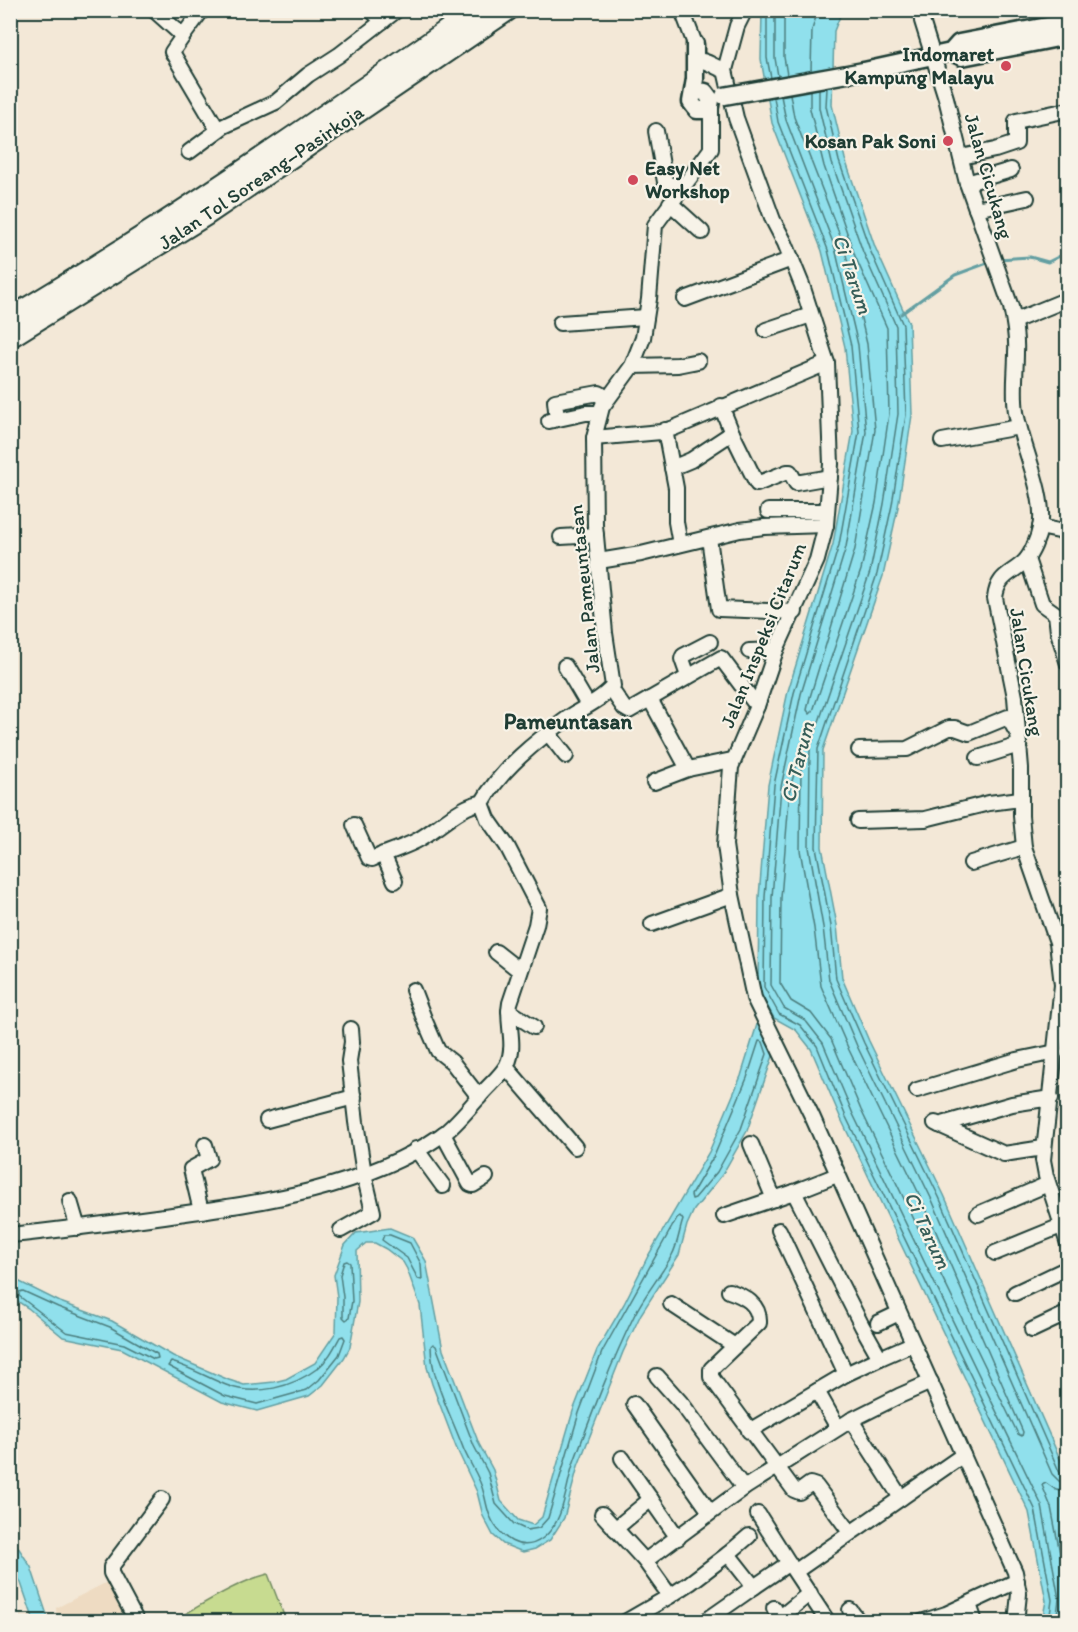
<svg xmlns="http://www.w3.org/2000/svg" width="1078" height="1632" font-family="Itim,sans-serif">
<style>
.built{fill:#eedbc2}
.green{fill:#c7db90;stroke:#738c62;stroke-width:1.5}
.water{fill:#90e0ec;stroke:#639fa2;stroke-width:1.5}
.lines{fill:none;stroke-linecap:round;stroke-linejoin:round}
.shore{stroke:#4c7e7e;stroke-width:1.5}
.stream{stroke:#639fa2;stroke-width:3}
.minor-casing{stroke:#1f3d34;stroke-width:18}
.major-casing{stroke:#1f3d34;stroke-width:21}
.highway-casing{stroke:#1f3d34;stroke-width:24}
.minor{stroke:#f7f3e8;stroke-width:14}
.major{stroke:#f7f3e8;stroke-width:16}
.highway{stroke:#f7f3e8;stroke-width:20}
.major-bridge-casing{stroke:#1f3d34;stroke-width:21;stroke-linecap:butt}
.major-bridge{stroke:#f7f3e8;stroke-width:16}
.poi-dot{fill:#d1495b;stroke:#f7f3e8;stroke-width:2}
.labels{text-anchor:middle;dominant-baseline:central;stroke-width:4.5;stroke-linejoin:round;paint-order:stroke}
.poi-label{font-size:20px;font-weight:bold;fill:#1f3d34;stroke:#f7f3e8;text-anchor:end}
.street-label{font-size:20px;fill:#1f3d34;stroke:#f7f3e8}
.water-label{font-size:21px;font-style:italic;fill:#365e59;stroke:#f7f3e8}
.quarter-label{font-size:22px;font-weight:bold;fill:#1f3d34;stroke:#f7f3e8}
</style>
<rect width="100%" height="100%" fill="#f3e8d7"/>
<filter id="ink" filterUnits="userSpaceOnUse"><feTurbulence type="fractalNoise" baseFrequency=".0167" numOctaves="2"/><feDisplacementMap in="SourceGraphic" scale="12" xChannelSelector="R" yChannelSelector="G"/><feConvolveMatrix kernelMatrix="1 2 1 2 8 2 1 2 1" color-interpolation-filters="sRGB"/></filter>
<g filter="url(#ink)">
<polygon class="built" points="117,1577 141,1621 57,1621 56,1608"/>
<path class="green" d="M268 1574 286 1621H182L180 1617C208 1601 237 1582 268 1574Z"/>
<g class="water">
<polygon points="762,11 842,11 834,31 832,105 845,159 875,247 909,323 912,415 898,507 883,576 823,750 822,847 837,925 842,978 869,1041 944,1195 1067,1475 1067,1621 1042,1621 1046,1601 1029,1512 841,1119 811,1049 796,1030 774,1018 758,989 759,897 768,785 788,691 833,544 853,431 845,347 822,251 772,123 761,59"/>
<polygon points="759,1018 774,1053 747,1131 722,1175 694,1210 687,1225 679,1255 641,1314 623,1352 578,1466 564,1518 550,1540 535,1549 523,1552 503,1544 493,1535 483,1516 477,1492 456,1447 432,1384 427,1367 420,1305 407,1269 403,1262 386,1249 375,1243 366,1243 357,1251 358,1302 350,1347 344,1358 323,1385 309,1396 257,1411 222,1402 122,1349 63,1337 28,1308 11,1297 10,1277 60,1302 112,1321 173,1356 229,1380 244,1385 274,1382 286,1379 315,1363 336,1332 337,1297 334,1275 345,1245 356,1233 390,1228 412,1237 426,1261 443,1350 479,1444 493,1470 501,1501 518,1520 533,1525 542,1517 573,1411 597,1350 624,1304 648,1256 709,1152 741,1076"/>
<polygon points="10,1535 31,1567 49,1621 34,1621 21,1583 11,1564"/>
</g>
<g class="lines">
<g class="shore">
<polyline points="767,10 767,58 771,78"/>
<polyline points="775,10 775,58 778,76"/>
<polyline points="784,10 784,57 787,75"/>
<polyline points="811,71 812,30 818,10"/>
<polyline points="827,88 826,106 839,161 870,250 903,325 906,415 892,505 877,574 818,749 816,847 831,926 836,979 864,1043 939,1197 1059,1471 1062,1475 1068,1476"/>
<polyline points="819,89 819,108 832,163 863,252 896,326 898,414 884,504 870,572 810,748 809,847 823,927 829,980 857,1046 932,1200 1052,1474 1059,1481 1068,1483"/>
<polyline points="790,94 794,117 844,246 867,344 875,430 855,549 810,697 807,710 810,714 813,711 861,570 876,503 889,414 887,328 855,256 824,166 810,109 810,91"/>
<polyline points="781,96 786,120 835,248 858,345 866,432 846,547 801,694 781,787 772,897 771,985 784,1008 805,1020 823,1043 853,1114 1042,1506 1059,1599 1056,1622"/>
<polyline points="774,97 778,122 828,250 851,346 859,432 839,545 794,693 774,785 765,897 764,987 779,1014 800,1025 817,1046 846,1117 1035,1509 1052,1600 1049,1622"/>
<polygon points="797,764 801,766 800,850 814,928 821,986 849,1050 924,1204 1023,1432 1022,1436 1018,1434 861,1110 831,1039 811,1013 791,1001 780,983 781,898 790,788"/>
<polygon points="759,1041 763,1042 767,1054 741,1129 717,1172 695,1198 692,1199 691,1195 715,1154 747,1078"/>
<path d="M680 1216 683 1220C679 1231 678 1244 672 1255 661 1276 644 1295 634 1316 611 1363 593 1411 575 1459 565 1484 566 1520 543 1538 521 1555 499 1537 490 1516 487 1509 486 1501 484 1494 480 1476 468 1462 462 1445 450 1413 431 1379 431 1346L433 1344 436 1346 474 1446 488 1473 496 1504 514 1524 527 1530 539 1528 548 1518 579 1413 602 1352 677 1218Z"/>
<polygon points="384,1235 390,1235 410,1243 421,1264 422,1280 418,1279 407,1258 382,1240"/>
<polygon points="347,1261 350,1263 352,1301 349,1318 346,1320 343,1317 343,1297 340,1275 344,1262"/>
<polygon points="23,1291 58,1307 110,1327 157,1354 158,1358 154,1359 124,1344 66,1332 19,1296 19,1292"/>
<path d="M343 1336 345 1339 339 1355 319 1380 307 1390 257 1404 225 1396 168 1366 171 1362C190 1367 208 1378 226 1385 256 1397 293 1387 318 1368 328 1360 334 1348 340 1337Z"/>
<polyline points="1068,1492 1056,1490 1046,1483 1042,1485 1051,1507 1068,1594"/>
</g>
<g class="stream">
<polyline points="1068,210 1062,218 1068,242"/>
<polyline points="999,259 1030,257 1048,262 1064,254 1068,250"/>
<polyline points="901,314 955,275 990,262"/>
</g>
<g class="minor-casing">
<g id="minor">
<polyline points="154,10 183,36 202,10"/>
<polyline points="371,10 383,21"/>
<polyline points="682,10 695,44"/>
<polyline points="745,10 737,26 725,70 736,118 773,220 785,243 802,285 827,363 831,464 826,525 817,560 776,650 757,706 731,767 725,845 732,895 754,998 812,1116 1015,1572 1019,1594 1016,1622"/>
<path d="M921 10 922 21 946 98 967 183 1011 307C1014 321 1017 337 1016 352 1016 372 1013 391 1016 412 1021 444 1047 497 1040 528 1038 538 1032 553 1025 561 1011 575 998 574 995 598L1015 697 1021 768V816L1024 847 1057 942 1062 985 1043 1160 1046 1176 1068 1244"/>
<polyline points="183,36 172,52 218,130"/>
<path d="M695 60C710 60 713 68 725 70"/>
<polyline points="656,131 665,182 670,185 683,185"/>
<polyline points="189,152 224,126 276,102 308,75 339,55 397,10"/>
<polyline points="961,157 995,150 1016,143 1016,121 1068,110"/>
<polyline points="967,183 1011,170"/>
<polyline points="670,203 702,232"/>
<polyline points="976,209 1027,198"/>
<polyline points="685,299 792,259"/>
<polyline points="1014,321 1068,299"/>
<polyline points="560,323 646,317"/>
<polyline points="766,330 811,315"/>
<polyline points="632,366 678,365 698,361"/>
<polyline points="557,419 555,401 599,393 601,394 604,402"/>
<polyline points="549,421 586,413 599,413"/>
<polyline points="665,430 676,488 676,522 680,544"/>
<polyline points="732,433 757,484 787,472 790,472 796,483 830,477"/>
<polyline points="594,438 661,432 674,428 827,363"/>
<polyline points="942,441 1019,427"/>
<polyline points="672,468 691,460 732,433 721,406"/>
<polyline points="768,511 827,511"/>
<polyline points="1040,527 1068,533"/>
<polyline points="561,537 596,535"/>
<polyline points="709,538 719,609 795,612"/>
<polyline points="1027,559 1042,604 1056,614 1058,632 1068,664"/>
<polyline points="599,561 641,554 740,530 764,527 826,525"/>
<polyline points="749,651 776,650"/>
<polyline points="565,666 588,705"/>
<polyline points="688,676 682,659 683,656 710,642"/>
<polyline points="611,689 624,708 629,711 721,658 757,706"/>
<polyline points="650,699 688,769"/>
<polyline points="548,733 566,756"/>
<polyline points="859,750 907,749 949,728 955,728 969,733 1008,717 1016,731"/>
<polyline points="978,758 1019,745"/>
<polyline points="654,782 688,769 732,760"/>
<polyline points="858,821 925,819 989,803 1020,799"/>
<path d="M354 825 369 858 372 859C386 853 402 848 416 841 436 831 461 804 482 803"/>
<polyline points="383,854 395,881"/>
<polyline points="971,863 1024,847"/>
<polyline points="652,924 732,895"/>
<polyline points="496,952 520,971"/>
<polyline points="413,990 425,1021 438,1051 452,1062 479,1097"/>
<polyline points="509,1011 534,1027"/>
<polyline points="506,1067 575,1147"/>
<polyline points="917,1090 1017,1060 1056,1052"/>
<polyline points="267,1120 354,1097"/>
<polyline points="935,1123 1004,1154 1043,1148"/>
<polyline points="939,1125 1012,1104 1051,1098"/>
<polyline points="443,1134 470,1184 473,1185 486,1177"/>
<polyline points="751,1144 774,1199"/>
<polyline points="416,1149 443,1186"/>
<polyline points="794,1192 837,1175"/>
<polyline points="70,1201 78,1228"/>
<polyline points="201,1211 191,1169 209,1159 205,1145"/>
<polyline points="978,1214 1048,1184"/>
<polyline points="724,1216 794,1192 862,1326 880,1358 912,1344"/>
<polyline points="341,1230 373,1212 364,1174 356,1122 349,1061 352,1042 351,1029"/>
<polyline points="779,1230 846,1374"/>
<path d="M10 1235C62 1230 113 1223 164 1216 258 1203 362 1190 442 1135 456 1125 468 1109 480 1096 488 1086 501 1076 507 1065 517 1044 506 1024 510 1003L536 925 539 908 507 846 488 819 482 803C501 769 536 741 568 718 582 708 602 700 613 686L605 633 595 525 594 438 602 407 632 366 643 338 649 299 655 225 711 149V103"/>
<polyline points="995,1253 1061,1226"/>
<path d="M729 1291C744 1296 760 1304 759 1323L711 1369V1377L794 1490 799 1492 810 1484 816 1486 850 1532"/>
<polyline points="1015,1293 1068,1268"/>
<polyline points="671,1304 735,1346"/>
<polyline points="878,1323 899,1313"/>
<polyline points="1032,1330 1068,1313"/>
<polyline points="657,1376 682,1404 744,1488"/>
<polyline points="817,1391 838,1428"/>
<polyline points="634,1404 710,1512"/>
<polyline points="851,1420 901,1498"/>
<polyline points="749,1431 846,1374 880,1358"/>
<polyline points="622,1458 678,1538"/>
<polyline points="602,1514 645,1561 744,1488 851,1420 899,1396 931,1382"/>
<polyline points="758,1514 789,1563"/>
<polyline points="615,1529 651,1499"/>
<polyline points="728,1554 749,1536"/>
<polyline points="645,1561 670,1596 690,1583 728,1554 754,1587 789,1563 828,1622"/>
<polyline points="796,1571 963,1455"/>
<polyline points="969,1604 975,1622"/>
<polyline points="774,1608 778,1615 782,1616 810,1593"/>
<polyline points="850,1610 859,1622"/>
<polyline points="137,1622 111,1573 111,1567 162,1499"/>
<polyline points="625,1622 670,1596"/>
<polyline points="704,1622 754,1587"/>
<polyline points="921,1622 946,1614 1017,1581"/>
</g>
</g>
<g class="major-casing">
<g id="major">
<polyline points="951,52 962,57 1068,36"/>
<polyline points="864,71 951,52 959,43 1068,22"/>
<polyline points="693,95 698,91 705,92 711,100 710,106 704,110 697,110 691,102 695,79 695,44"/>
</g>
</g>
<g class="highway-casing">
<g id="highway">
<path d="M10 318C171 223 323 117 476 10"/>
<polyline points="10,337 206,215 508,10"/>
</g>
</g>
<use href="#minor" class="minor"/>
<use href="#major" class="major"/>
<use href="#highway" class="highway"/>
<g class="major-bridge-casing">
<polyline id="major-bridge" points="724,96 864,71"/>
</g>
<use href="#major-bridge" class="major-bridge"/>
</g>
</g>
<g class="poi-dot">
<circle cx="1006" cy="66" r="6"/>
<circle cx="948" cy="141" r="6"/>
<circle cx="633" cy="180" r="6"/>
</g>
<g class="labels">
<g class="poi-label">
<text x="994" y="54">Indomaret<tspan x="994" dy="23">Kampung Malayu</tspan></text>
<text x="936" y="141">Kosan Pak Soni</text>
<text x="645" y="168" text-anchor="start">Easy Net<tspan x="645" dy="23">Workshop</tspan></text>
</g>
<g class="street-label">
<text transform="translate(989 176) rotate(74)">Jalan Cicukang</text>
<text transform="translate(261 177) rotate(-34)">Jalan Tol Soreang–Pasirkoja</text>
<text transform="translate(584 589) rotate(-96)">Jalan Pameuntasan</text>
<text transform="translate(763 635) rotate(-68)">Jalan Inspeksi Citarum</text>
<text transform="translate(1027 672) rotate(81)">Jalan Cicukang</text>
</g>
<g class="water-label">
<text transform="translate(853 274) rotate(71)">Ci Tarum</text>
<text transform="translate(797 762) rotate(-76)">Ci Tarum</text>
<text transform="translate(928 1230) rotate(65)">Ci Tarum</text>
</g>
<g class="quarter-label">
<text x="568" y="721">Pameuntasan</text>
</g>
</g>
<rect width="1078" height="1632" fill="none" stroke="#f7f3e8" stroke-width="36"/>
<rect x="18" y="18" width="1042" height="1596" fill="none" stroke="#1f3d34" stroke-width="2" filter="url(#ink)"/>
</svg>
